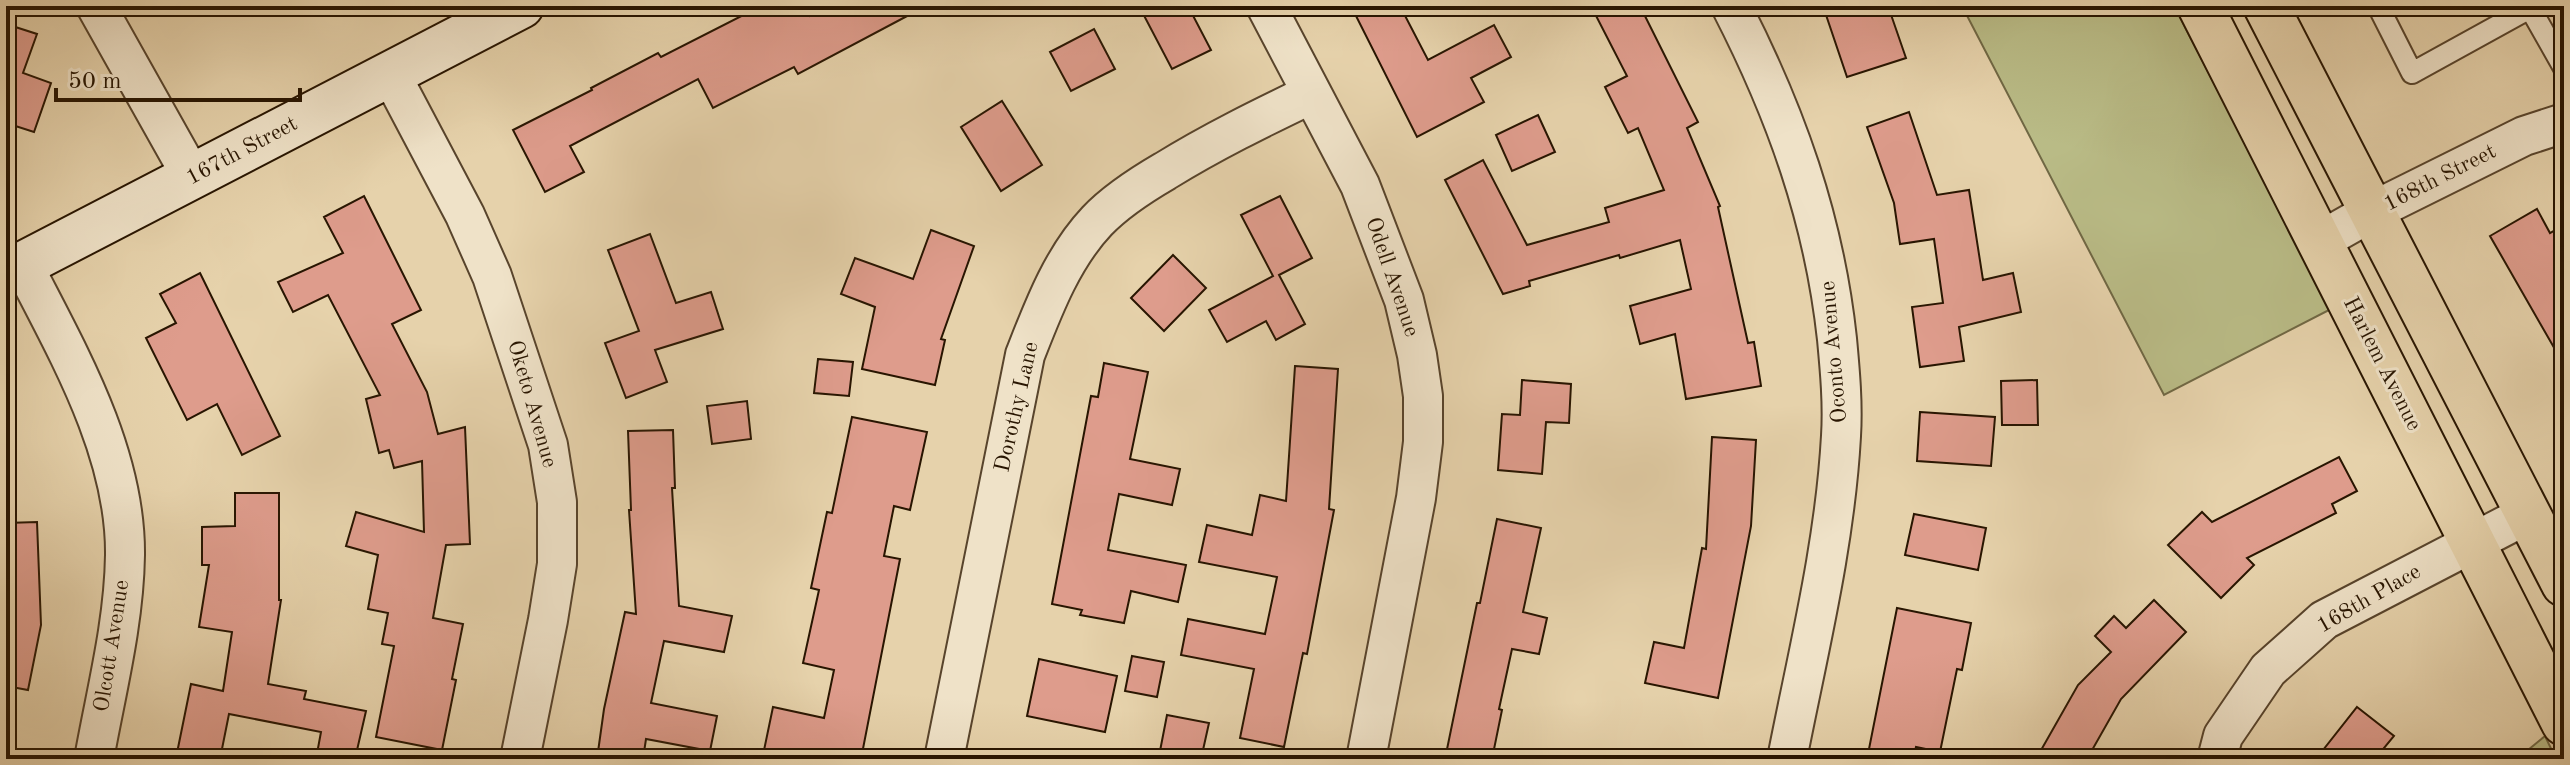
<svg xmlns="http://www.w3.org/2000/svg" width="2570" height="765" font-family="'Old Standard TT',serif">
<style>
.green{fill:#b9bb86;stroke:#706844;stroke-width:2}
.building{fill:#de9c8c;stroke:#281501;stroke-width:2}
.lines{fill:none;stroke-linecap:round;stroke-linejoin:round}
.lane-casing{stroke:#58442c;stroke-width:24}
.street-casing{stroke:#58442c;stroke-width:42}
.secondary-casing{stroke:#281501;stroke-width:48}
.primary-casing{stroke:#281501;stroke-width:48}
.lane{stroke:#efe2c8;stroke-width:20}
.street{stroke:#efe2c8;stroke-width:38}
.secondary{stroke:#efe2c8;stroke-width:44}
.primary{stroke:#e6d2ab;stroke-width:44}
.labels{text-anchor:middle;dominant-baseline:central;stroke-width:6;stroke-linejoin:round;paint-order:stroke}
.street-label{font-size:22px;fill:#281501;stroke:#efe2c8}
</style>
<rect width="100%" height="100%" fill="#e6d2ab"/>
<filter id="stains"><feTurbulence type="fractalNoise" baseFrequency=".0025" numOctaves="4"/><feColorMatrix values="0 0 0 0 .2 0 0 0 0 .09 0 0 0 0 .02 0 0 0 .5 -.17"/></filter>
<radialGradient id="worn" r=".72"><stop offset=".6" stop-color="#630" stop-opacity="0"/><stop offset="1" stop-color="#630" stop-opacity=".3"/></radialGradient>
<g class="green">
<polygon points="1962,6 2174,6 2331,309 2164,395"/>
<polygon points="2545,736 2556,759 2517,759"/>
</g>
<g class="building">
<polygon points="761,6 805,6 810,16 829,6 926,6 798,74 794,67 713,108 698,79 570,146 584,172 545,192 513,130 592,90 591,88 658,53 661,57"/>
<polygon points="1139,6 1188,6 1211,50 1172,69"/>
<polygon points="1351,6 1400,6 1428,60 1494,25 1511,57 1471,78 1484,102 1417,137"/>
<polygon points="1591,6 1640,6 1698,122 1687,128 1720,206 1718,207 1748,343 1754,342 1761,386 1686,399 1675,334 1640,344 1630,306 1691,289 1680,240 1620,258 1619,255 1529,281 1530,286 1503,294 1445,180 1483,160 1527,245 1609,222 1605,208 1664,190 1638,128 1628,133 1605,87 1627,76"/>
<polygon points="1823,6 1888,6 1906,58 1847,77"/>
<polygon points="6,24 37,34 23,73 51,83 34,132 6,123"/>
<polygon points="1094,29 1115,69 1071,91 1050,52"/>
<polygon points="1002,101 1042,165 1001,191 961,127"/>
<polygon points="1909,112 1937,195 1969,190 1983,280 2013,273 2021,312 1959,327 1964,361 1920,367 1912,307 1943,303 1934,239 1900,244 1894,203 1867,127"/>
<polygon points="1538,115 1555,152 1512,171 1496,135"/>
<polygon points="364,196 421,310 392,324 427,392 438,434 465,427 470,544 446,545 433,618 463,624 452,679 456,680 442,750 376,737 394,646 382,644 388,613 368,609 378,555 346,546 356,512 424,532 422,461 394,468 389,450 379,453 366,399 380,395 328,295 293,312 278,282 343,253 324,217"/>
<polygon points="1280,196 1312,258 1279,275 1305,324 1276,340 1266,321 1227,342 1209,310 1273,276 1241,215"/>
<polygon points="2537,209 2550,233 2564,225 2564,365 2490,236"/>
<polygon points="931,230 974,246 941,339 945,340 935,385 862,369 875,307 841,294 855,258 913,279"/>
<polygon points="650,234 676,303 711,292 723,329 655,350 667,382 626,398 605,343 639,331 608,250"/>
<polygon points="1173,255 1206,288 1164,331 1131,298"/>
<polygon points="200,273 280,436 242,455 217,404 187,420 146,338 176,323 160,294"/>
<polygon points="818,359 853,362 849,396 814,393"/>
<polygon points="1104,363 1148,372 1130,459 1180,469 1172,505 1119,494 1108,550 1186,565 1178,602 1131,591 1124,623 1080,615 1082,610 1052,604 1091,396 1098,397"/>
<polygon points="1295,366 1338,369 1329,509 1334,510 1307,654 1303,653 1284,747 1240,738 1254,669 1181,655 1188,619 1265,634 1277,577 1199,562 1207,525 1252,535 1260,495 1286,501"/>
<polygon points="1522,380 1571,384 1569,423 1546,422 1542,474 1498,470 1502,414 1520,415"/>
<polygon points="2037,380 2038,425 2002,425 2001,381"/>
<polygon points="747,401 751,439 712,444 707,406"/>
<polygon points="1920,412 1995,417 1991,466 1917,461"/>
<polygon points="852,417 927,432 910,510 894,506 884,556 900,559 861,759 783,759 763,755 773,707 824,718 834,670 803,663 819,590 811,588 827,512 832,513"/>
<polygon points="673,430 675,488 672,488 679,606 732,616 724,652 664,641 651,703 717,716 710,751 646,739 643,759 597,759 604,709 625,612 636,614 629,510 631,510 628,431"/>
<polygon points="1712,437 1756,440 1751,526 1718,698 1645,683 1654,642 1684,648 1702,548 1706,549"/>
<polygon points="2339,457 2357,491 2332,504 2336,513 2247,558 2254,565 2221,598 2168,545 2202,512 2212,522"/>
<polygon points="235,493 279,493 279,600 281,600 268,684 306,691 304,699 366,711 355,759 316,759 321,732 229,714 220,759 177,753 191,684 223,691 232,632 199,627 209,565 202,565 202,527 235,526"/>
<polygon points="1914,514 1986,528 1978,570 1905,555"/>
<polygon points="1497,519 1541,528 1523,612 1547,618 1539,654 1512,649 1499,709 1502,710 1492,759 1445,759 1477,603 1480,603"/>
<polygon points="37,522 41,625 28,690 6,686 6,523"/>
<polygon points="2154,600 2186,632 2121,699 2087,759 2036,759 2078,685 2111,652 2095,636 2114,616 2126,628"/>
<polygon points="1897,608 1971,623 1962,670 1957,669 1940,752 1916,747 1913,759 1867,759"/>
<polygon points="1132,656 1164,662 1157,697 1125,691"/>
<polygon points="1039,659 1117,676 1105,732 1027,716"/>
<polygon points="2357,707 2394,736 2375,759 2316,759"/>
<polygon points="1167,715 1209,723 1201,759 1160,751"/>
</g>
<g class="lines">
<g class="lane-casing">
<polyline id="lane" points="2378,6 2412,73 2530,8 2564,68"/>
</g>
<g class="street-casing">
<g id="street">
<polyline points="96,6 192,177"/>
<polyline points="1266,6 1360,185 1404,300 1417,355 1423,396 1423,442 1416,498 1366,759"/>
<path d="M1731 6C1786 113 1824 219 1837 339 1840 371 1843 404 1841 436 1835 545 1808 652 1787 759"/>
<polyline points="390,73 465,215 492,276 548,445 557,502 557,564 548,620 520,759"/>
<polyline points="2320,241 2373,211 2524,136 2564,123"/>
<path d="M23 265C68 353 126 452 125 555 124 624 106 692 94 759"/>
<path d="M944 759 1025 355C1043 309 1062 258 1097 221 1116 201 1141 185 1165 171 1212 142 1261 118 1311 94"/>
<polyline points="2217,759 2223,736 2268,670 2324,620 2528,514"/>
</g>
</g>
<g class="secondary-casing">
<polyline id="secondary" points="6,273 521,6"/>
</g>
<g class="primary-casing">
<g id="primary">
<polyline points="2200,6 2564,723"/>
<polyline points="2266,6 2564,584"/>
</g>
</g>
<use href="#lane" class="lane"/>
<use href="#street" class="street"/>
<use href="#secondary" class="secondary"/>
<use href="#primary" class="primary"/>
</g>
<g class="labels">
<g class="street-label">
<text transform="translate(242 151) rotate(-28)">167th Street</text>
<text transform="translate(2440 178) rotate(-27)">168th Street</text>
<text transform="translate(1392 277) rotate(71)">Odell Avenue</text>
<text transform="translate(1834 352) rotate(-95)">Oconto Avenue</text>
<text transform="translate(2382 364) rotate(63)">Harlem Avenue</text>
<text transform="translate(532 404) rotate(74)">Oketo Avenue</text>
<text transform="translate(1017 407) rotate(-77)">Dorothy Lane</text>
<text transform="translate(2369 599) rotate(-30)">168th Place</text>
<text transform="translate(112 646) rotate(-81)">Olcott Avenue</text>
</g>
</g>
<rect width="2570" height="765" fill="none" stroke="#e6d2ab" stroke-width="32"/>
<rect x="8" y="8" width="2554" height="749" fill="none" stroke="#281501" stroke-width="4"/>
<rect x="16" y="16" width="2538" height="733" fill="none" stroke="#281501" stroke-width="2"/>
<path d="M56 88v12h244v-12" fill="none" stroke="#281501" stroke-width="4"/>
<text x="68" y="88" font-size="24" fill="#281501" stroke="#efe2c8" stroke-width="6" paint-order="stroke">50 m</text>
<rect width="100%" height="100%" filter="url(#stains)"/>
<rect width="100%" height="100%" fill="url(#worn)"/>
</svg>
